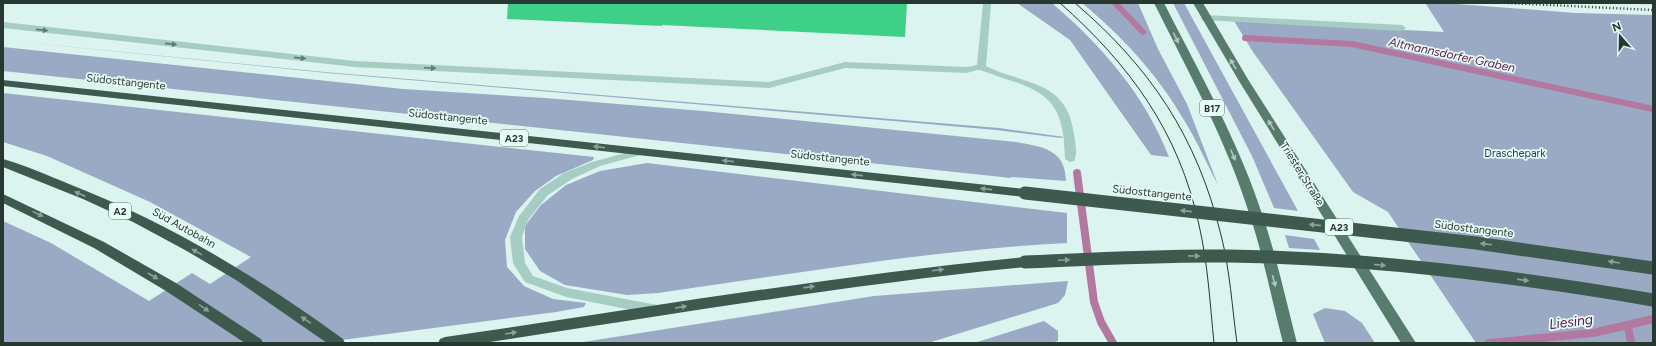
<svg xmlns="http://www.w3.org/2000/svg" width="1656" height="346" font-family="Figtree,sans-serif">
<style>
.green{fill:#9aaac4}
.lines{fill:none;stroke-linecap:round;stroke-linejoin:round}
.stream-far1{stroke:#b378a0;stroke-width:6}
.stream{stroke:#b378a0;stroke-width:8}
.building{fill:#3ecf89}
.lane{fill:#a6cdc3;fill-rule:evenodd}
.primary{fill:#577c6d;fill-rule:evenodd}
.highway{fill:#3e5a4e;fill-rule:evenodd}
.tram{stroke:#273831;stroke-width:1}
.rail{stroke:#273831;stroke-width:2.5;stroke-dasharray:1 2.5;stroke-linecap:butt}
.highway-bridge{stroke:#3e5a4e;stroke-width:13}
.oneway{fill:#607b73}
.oneway2{fill:#aec8c0}
.oneway3{fill:#8aa29a}
.labels{text-anchor:middle;dominant-baseline:central;stroke-width:3.5;stroke-linejoin:round;paint-order:stroke}
.shield{fill:#e8fbf7;stroke:#61726c;stroke-width:1}
.shield-label{font-size:10px;font-weight:bold;fill:#273831}
.street-label{font-size:11px;fill:#273831;stroke:#e8fbf7}
.park-label{font-size:11px;fill:#293a59;stroke:#e8fbf7}
.water-label{font-size:12px;font-style:italic;fill:#5d1a46;stroke:#e8fbf7}
.near-water-label{font-size:14px;font-style:italic;fill:#5d1a46;stroke:#e8fbf7}
</style>
<rect width="100%" height="100%" fill="#dbf4ef"/>
<g class="green">
<path d="M1017 3H1052C1102 46 1145 95 1169 157L1151 155 1070 40Z"/>
<path d="M1082 3H1138L1158 49 1187 104 1218 185C1207 164 1197 141 1184 120 1158 75 1122 36 1082 3Z"/>
<polygon points="1173,3 1184,3 1298,211 1274,208 1252,156"/>
<polygon points="1413,3 1444,3 1576,13 1653,15 1653,343 1476,343 1388,212 1353,192 1253,52 1234,21 1444,32 1426,4"/>
<polygon points="3,40 324,72 999,128 1064,137 1061,138 996,130 893,121 327,73"/>
<path d="M3 47 403 89 545 98 703 111 1016 142C1043 147 1065 149 1066 181L1011 177V178L3 71Z"/>
<polygon points="3,93 594,157 593,160 556,176 535,191 516,212 505,240 507,267 524,286 553,299 586,303 584,307 556,312 319,343 3,343 3,221 51,243 149,301 192,273 210,284 251,257 150,202 47,156 3,142"/>
<path d="M647 163 1067 213V243C930 250 794 274 658 293L627 295 565 285 540 271 525 249V226L541 205 566 185 600 171Z"/>
<polygon points="1285,235 1314,239 1320,250 1289,248"/>
<polygon points="1068,281 1065,295 1058,303 928,343 577,343 874,296"/>
<polygon points="1325,308 1345,311 1362,323 1375,343 1325,343 1313,314"/>
<polygon points="1044,321 1058,331 1058,341 1050,343 974,343"/>
</g>
<g class="lines">
<g class="stream-far1">
<polyline points="1115,3 1143,32"/>
<polyline points="1245,38 1352,44 1653,109"/>
</g>
<g class="stream">
<polyline points="1077,173 1094,302 1101,322 1113,343"/>
<polyline points="1628,327 1631,342"/>
<polyline points="1489,343 1593,333 1653,319"/>
</g>
</g>
<polygon class="building" points="508,3 907,3 905,37 662,25 662,26 507,19"/>
<g class="lines">
<g class="lane">
<path d="M983 3H991L986 66C1023 85 1067 79 1074 134 1075 142 1078 155 1074 161L1070 162 1065 159C1064 108 1052 92 1002 78 996 76 985 71 979 70 975 70 971 72 967 73L845 68 769 88 355 67 3 28V22L355 61 769 82 845 62 967 67 977 65Z"/>
<polygon points="1205,15 1402,25 1406,28 1402,31 1202,20 1201,18"/>
<polygon points="640,149 645,152 644,154 600,166 572,179 548,195 528,220 522,237 525,263 533,276 567,288 657,305 662,307 663,310 662,313 657,315 566,297 525,282 513,263 510,237 519,216 540,189 564,173 592,162"/>
</g>
<g class="primary">
<path d="M1154 3H1164C1199 72 1240 144 1263 217 1277 258 1286 301 1297 343H1283C1272 301 1264 258 1250 216 1227 142 1189 73 1154 3Z"/>
<polygon points="1193,3 1203,3 1249,81 1416,343 1401,343 1239,81"/>
</g>
<g class="highway">
<polygon points="3,80 1025,189 1029,190 1031,193 1029,196 1025,197 3,86"/>
<path d="M3 159C25 165 47 175 69 184 167 222 258 277 343 339L345 343H327L236 280 185 250 133 222 83 199 3 167Z"/>
<polygon points="3,194 104,242 176,283 261,339 263,343 245,343 166,291 94,248 3,203"/>
<path d="M1025 257 1030 259 1032 262 1030 265 1025 267C843 285 664 316 483 343H438L440 339 445 337C638 309 831 276 1025 257Z"/>
</g>
<g class="tram">
<path d="M1060 3C1130 65 1179 132 1199 225 1208 264 1210 304 1214 343"/>
<path d="M1075 3C1151 68 1197 137 1221 235 1230 270 1232 307 1237 343"/>
</g>
<g class="rail">
<polyline points="1508,3 1653,10"/>
<polyline points="1641,3 1653,3"/>
</g>
<g class="highway-bridge">
<polyline points="1025,193 1476,243 1653,268"/>
<path d="M1025 262C1093 259 1160 255 1228 256 1371 258 1512 276 1653 300"/>
</g>
</g>
<defs><path id="oneway-solid" d="M-6-.8H1V-3.2L6.5 0L1 3.2V.8H-6Z"/></defs>
<g class="oneway">
<use href="#oneway-solid" transform="translate(42 30) rotate(6)"/>
<use href="#oneway-solid" transform="translate(171 44) rotate(6)"/>
<use href="#oneway-solid" transform="translate(300 58) rotate(6)"/>
<use href="#oneway-solid" transform="translate(430 68) rotate(3)"/>
</g>
<g class="oneway2">
<use href="#oneway-solid" transform="translate(1176 38) rotate(63)"/>
<use href="#oneway-solid" transform="translate(1233 64) rotate(-121)"/>
<use href="#oneway-solid" transform="translate(1271 125) rotate(-122)"/>
<use href="#oneway-solid" transform="translate(1233 155) rotate(67)"/>
<use href="#oneway-solid" transform="translate(1274 281) rotate(75)"/>
</g>
<g class="oneway3">
<use href="#oneway-solid" transform="translate(599 147) rotate(-174)"/>
<use href="#oneway-solid" transform="translate(728 161) rotate(-174)"/>
<use href="#oneway-solid" transform="translate(857 175) rotate(-174)"/>
<use href="#oneway-solid" transform="translate(986 189) rotate(-174)"/>
<use href="#oneway-solid" transform="translate(80 194) rotate(-156)"/>
<use href="#oneway-solid" transform="translate(1186 211) rotate(-174)"/>
<use href="#oneway-solid" transform="translate(38 214) rotate(26)"/>
<use href="#oneway-solid" transform="translate(1315 225) rotate(-174)"/>
<use href="#oneway-solid" transform="translate(1486 244) rotate(-173)"/>
<use href="#oneway-solid" transform="translate(197 252) rotate(-151)"/>
<use href="#oneway-solid" transform="translate(1194 256) rotate(1)"/>
<use href="#oneway-solid" transform="translate(1064 260) rotate(-3)"/>
<use href="#oneway-solid" transform="translate(1614 262) rotate(-171)"/>
<use href="#oneway-solid" transform="translate(1380 265) rotate(4)"/>
<use href="#oneway-solid" transform="translate(938 270) rotate(-7)"/>
<use href="#oneway-solid" transform="translate(153 276) rotate(30)"/>
<use href="#oneway-solid" transform="translate(1523 280) rotate(7)"/>
<use href="#oneway-solid" transform="translate(809 287) rotate(-8)"/>
<use href="#oneway-solid" transform="translate(681 307) rotate(-9)"/>
<use href="#oneway-solid" transform="translate(204 308) rotate(34)"/>
<use href="#oneway-solid" transform="translate(306 320) rotate(-145)"/>
<use href="#oneway-solid" transform="translate(511 333) rotate(-9)"/>
</g>
<g class="labels">
<g class="shield">
<rect x="1200" y="100" width="24" height="16" rx="3"/>
<rect x="500" y="130" width="28" height="16" rx="3"/>
<rect x="109" y="203" width="22" height="16" rx="3"/>
<rect x="1325" y="219" width="28" height="16" rx="3"/>
</g>
<g class="shield-label">
<text x="1212" y="108">B17</text>
<text x="514" y="138">A23</text>
<text x="120" y="211">A2</text>
<text x="1339" y="227">A23</text>
</g>
<g class="street-label">
<text transform="translate(126 82) rotate(6)">Südosttangente</text>
<text transform="translate(448 117) rotate(6)">Südosttangente</text>
<text transform="translate(830 158) rotate(6)">Südosttangente</text>
<text transform="translate(1302 174) rotate(58)">Triester Straße</text>
<text transform="translate(1152 193) rotate(6)">Südosttangente</text>
<text transform="translate(184 228) rotate(29)">Süd Autobahn</text>
<text transform="translate(1474 229) rotate(7)">Südosttangente</text>
</g>
<g class="park-label">
<text x="1515" y="153">Draschepark</text>
</g>
<g class="water-label">
<text transform="translate(1452 55) rotate(12)">Altmannsdorfer Graben</text>
</g>
<g class="near-water-label">
<text transform="translate(1571 322) rotate(-7)">Liesing</text>
</g>
</g>
<rect width="1656" height="346" fill="none" stroke="#273831" stroke-width="8"/>
<g transform="translate(1620 36) rotate(340)" stroke="#e8fbf7" stroke-width="3" paint-order="stroke">
<path d="M0-3L7 15L0 10L-7 15Z" fill="#273831"/>
<text y="-6" font-size="11" font-weight="bold" text-anchor="middle" fill="#273831">N</text>
</g>
</svg>
